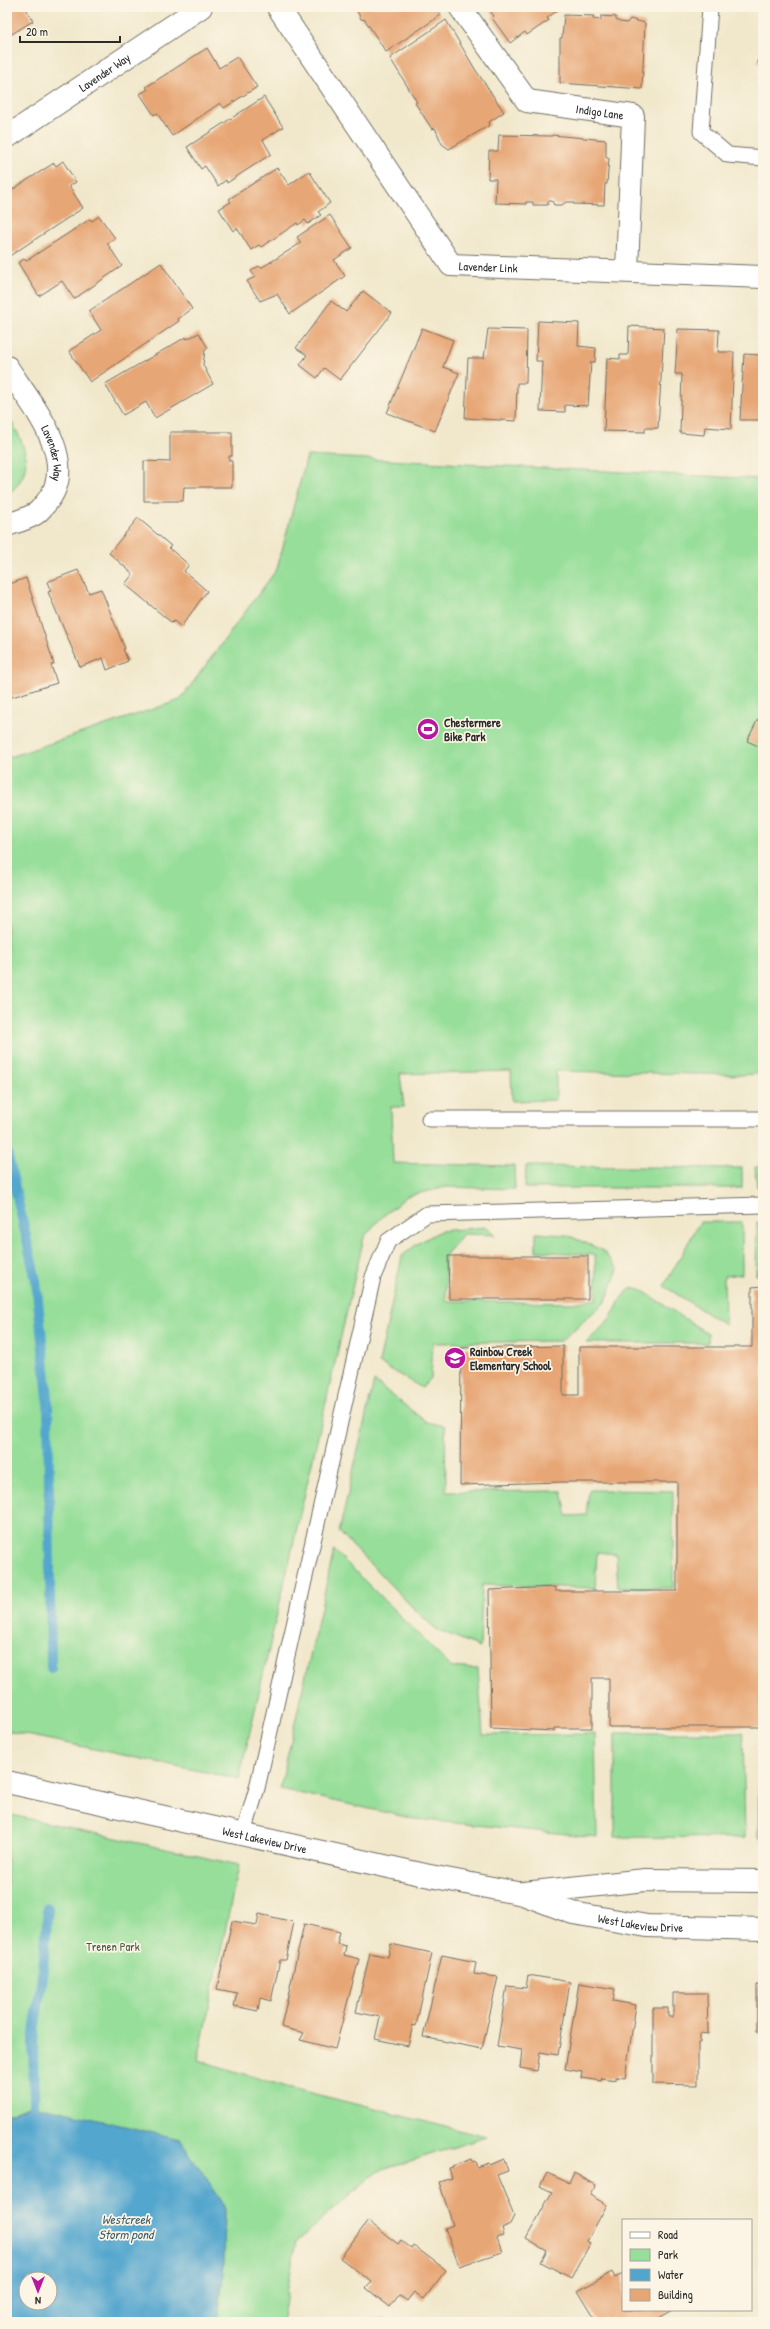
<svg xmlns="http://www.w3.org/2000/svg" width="770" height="2329" font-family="'Patrick Hand',sans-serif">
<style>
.green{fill:#96de99;stroke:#608462}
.water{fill:#52a6ce;stroke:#3e687c;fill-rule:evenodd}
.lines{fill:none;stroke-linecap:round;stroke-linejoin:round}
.stream{stroke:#52a6ce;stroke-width:10}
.building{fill:#e7a675}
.lane-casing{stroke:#706d63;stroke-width:17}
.street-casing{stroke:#706d63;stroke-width:24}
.secondary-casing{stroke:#706d63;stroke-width:24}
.lane{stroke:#fff;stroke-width:15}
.street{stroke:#fff;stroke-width:22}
.secondary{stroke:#fff;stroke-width:22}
.labels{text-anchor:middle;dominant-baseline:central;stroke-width:3.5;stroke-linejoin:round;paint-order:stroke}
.street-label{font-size:12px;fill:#2b2b2b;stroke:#fcf5e5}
.poi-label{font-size:12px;font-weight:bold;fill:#2b2b2b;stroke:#fcf5e5;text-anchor:start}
.park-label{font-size:12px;fill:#465846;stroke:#fcf5e5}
.water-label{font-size:13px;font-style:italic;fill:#3b5c6c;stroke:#fcf5e5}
</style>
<rect width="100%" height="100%" fill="#fcf5e5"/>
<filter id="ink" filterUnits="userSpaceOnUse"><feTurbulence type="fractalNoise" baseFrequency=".025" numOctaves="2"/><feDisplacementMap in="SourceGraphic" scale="8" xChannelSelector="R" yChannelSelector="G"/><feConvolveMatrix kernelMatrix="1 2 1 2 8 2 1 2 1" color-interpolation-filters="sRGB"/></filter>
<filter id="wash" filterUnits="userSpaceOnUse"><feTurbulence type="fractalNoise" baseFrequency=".012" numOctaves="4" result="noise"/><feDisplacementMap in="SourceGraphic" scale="16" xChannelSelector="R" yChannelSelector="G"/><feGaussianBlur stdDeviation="0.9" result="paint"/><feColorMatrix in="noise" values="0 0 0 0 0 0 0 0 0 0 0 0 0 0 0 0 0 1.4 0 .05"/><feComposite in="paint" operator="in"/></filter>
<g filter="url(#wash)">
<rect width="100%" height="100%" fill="#f1e8cc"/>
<g class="green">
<path d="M7 415C25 442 38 471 7 495Z"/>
<polygon points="307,456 763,479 763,1073 744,1075 556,1071 556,1100 512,1101 511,1071 400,1074 404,1107 391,1107 393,1163 514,1166 515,1189 446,1187 407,1196 380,1219 364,1237 239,1779 7,1731 7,758 180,700 277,569"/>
<polygon points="526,1166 742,1168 742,1188 525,1188"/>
<polygon points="755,1167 763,1167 763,1187 757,1187"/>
<polygon points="700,1222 742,1222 742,1274 724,1276 725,1325 664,1286"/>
<polygon points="757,1222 763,1222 763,1275 756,1275"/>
<polygon points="487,1227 495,1235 463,1234 445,1256 446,1301 572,1303 597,1299 595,1255 536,1251 536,1233 567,1235 602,1250 618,1269 606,1301 561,1341 433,1343 431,1378 422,1388 379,1363 402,1256 417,1244 440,1231"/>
<path d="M633 1288 643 1291 708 1334V1343H586C594 1335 603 1327 610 1318 619 1307 619 1294 633 1288Z"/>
<polygon points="374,1381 426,1422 445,1426 446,1492 562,1491 567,1516 586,1515 589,1490 673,1491 673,1588 618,1588 616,1554 597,1552 595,1588 482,1585 480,1647 436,1629 418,1613 339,1532"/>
<polygon points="334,1550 451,1667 478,1669 483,1735 595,1734 597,1837 415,1819 280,1789"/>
<polygon points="615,1733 743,1733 745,1838 615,1837"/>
<polygon points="760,1734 763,1734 763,1838 758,1838"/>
<polygon points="7,1814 239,1865 198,2060 287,2087 486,2137 376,2172 296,2242 282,2322 218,2322 224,2262 34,2105 7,2115"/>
</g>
<path class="water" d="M34 2105 180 2139 225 2206 224 2262 218 2322H7V2115ZM26 2279H50V2303H26Z"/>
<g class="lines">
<g class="stream">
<polyline points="7,1152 36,1281 48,1398 51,1668"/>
<polyline points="34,2105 33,2040 43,1969 48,1908"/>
</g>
</g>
<g id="blocks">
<g class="building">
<polygon points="7,7 25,7 33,21 7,37"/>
<polygon points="355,7 435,7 441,15 386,52 365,20 361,19"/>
<polygon points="487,7 562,7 547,18 549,20 527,35 525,32 510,43 492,18 494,16"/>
<polygon points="564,15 594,16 593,19 601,20 601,16 616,17 616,20 620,22 627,23 630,19 645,23 642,89 560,83 560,38 562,38"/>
<polygon points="446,20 475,69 504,112 489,122 490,125 449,149 442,144 435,128 432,129 415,103 417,102 390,58"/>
<polygon points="207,48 219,68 237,57 257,87 224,108 220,103 172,136 157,113 154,115 140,94 148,89 146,87"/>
<polygon points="763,49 763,64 757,62"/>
<polygon points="264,97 283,127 263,140 271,154 227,183 226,180 218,186 205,166 201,169 187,147"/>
<polygon points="499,135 552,136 552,135 606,140 606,158 609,158 607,184 605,184 604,205 573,204 573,202 566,202 562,205 554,205 552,201 548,201 548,205 533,205 533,202 526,202 526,204 495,203 496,179 488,179 489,151 498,151"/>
<polygon points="63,161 76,182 69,186 83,208 8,257 7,193 54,163 56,166"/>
<polygon points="277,168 289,185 309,171 330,203 318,212 321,215 308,224 305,220 298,225 297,223 261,247 259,245 251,250 237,228 233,231 219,209 231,202 229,199"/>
<polygon points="330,215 352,248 334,260 345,276 290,314 277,294 260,301 247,281 255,277 251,271 259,266 261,268 301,243 297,237"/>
<polygon points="99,216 115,238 107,243 122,266 74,299 62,281 39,296 18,263 24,259 26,261 90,219 92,221"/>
<polygon points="161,263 192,309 178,319 179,321 90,382 69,351 101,330 89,311"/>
<polygon points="363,291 392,313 340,380 324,368 317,378 300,365 307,355 296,348 331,301 346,312"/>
<polygon points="538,321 579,323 578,346 596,348 595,362 591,362 588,406 565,405 565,412 540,411 542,361 536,361"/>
<polygon points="629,326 664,328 658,428 645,428 645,432 604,431 607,358 620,359 620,355 628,355"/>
<polygon points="422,328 453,340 443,367 459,373 435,431 387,413"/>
<polygon points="488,329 527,330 526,383 517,383 516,421 465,418 468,358 484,358"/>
<polygon points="678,329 719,330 718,352 734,352 731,429 705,427 704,435 680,433 682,374 675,374"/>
<polygon points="199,333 208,348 205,350 203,365 213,384 155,418 146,402 123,415 105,384 186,337 187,339"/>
<polygon points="761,333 763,333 763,435 760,435 761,420 740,420 744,354 761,355"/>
<polygon points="170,432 232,432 232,456 229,456 229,461 232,461 232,487 184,487 183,501 144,501 144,461 170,462"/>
<polygon points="138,518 171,546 169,548 189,565 184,571 207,591 181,627 174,621 172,623 125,584 133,574 109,553"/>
<polygon points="78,570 89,593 101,589 125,649 123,649 128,661 107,670 103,658 80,667 48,592 51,591 47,582"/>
<polygon points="26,578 54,664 51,665 57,683 9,698 7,690 7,585"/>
<polygon points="758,719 763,721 763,748 747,741"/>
<polygon points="448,1256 588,1256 588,1299 449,1299"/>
<polygon points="763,1286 763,1727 609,1727 609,1678 592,1678 592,1728 554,1728 554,1731 491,1728 489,1590 555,1587 555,1591 677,1591 677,1482 561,1482 460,1485 461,1348 563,1346 563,1395 579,1395 579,1347 752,1347 752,1287"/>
<polygon points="259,1914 294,1922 286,1960 280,1960 271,2001 260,1998 258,2011 234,2006 237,1993 217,1989 232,1921 257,1925"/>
<polygon points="304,1924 340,1932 337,1944 346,1946 344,1955 359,1959 335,2049 300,2040 304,2033 281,2027"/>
<polygon points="391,1944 432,1953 416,2026 413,2025 408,2046 375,2039 380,2017 356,2012 370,1953 388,1957"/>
<polygon points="442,1955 476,1962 474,1974 498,1977 482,2049 423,2037"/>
<polygon points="528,1975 570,1982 558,2055 540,2052 537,2071 520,2068 522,2050 497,2046 507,1986 526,1988"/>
<polygon points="579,1983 615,1989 613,2001 636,2005 625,2078 616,2077 616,2080 602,2078 601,2081 581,2078 582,2072 565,2069"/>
<polygon points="757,1985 763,1985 763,2036 757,2031"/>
<polygon points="673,1993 707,1993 708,2034 700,2033 700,2042 698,2042 698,2085 653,2084 653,2008 668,2008 668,2017 673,2017"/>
<polygon points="471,2159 472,2162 475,2161 477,2167 489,2163 490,2165 504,2159 508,2171 497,2175 514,2216 510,2224 502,2228 504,2235 497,2238 502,2252 459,2266 445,2228 453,2225 439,2182 452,2178 449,2168 453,2167 452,2166"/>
<polygon points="547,2173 569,2183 574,2173 596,2185 590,2195 607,2205 587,2241 590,2244 571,2278 541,2262 547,2251 526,2239 552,2192 540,2186"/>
<polygon points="368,2221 398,2244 401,2240 412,2249 414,2246 446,2270 424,2299 414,2292 407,2301 399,2295 390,2307 366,2288 372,2282 340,2258"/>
<polygon points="612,2272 615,2278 623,2274 623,2310 673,2310 652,2322 614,2322 612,2318 604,2322 597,2322 578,2291"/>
<polygon points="383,2318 384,2322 364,2322 364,2320"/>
</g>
</g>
</g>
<g filter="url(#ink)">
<use href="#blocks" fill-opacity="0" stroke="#706d63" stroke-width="1"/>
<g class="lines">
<g class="lane-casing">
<g id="lane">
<polyline points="710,7 701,132 728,155 763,158"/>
<polyline points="429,1119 763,1119"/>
<polyline points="243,1836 257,1788 373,1277 388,1241 427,1214 763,1205"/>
</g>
</g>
<g class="street-casing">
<g id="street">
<path id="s1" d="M278 7 451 265 763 277"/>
<path id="s2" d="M460 7 527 101 633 116 627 271"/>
<path id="s3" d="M7 137 201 7"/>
<path id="s4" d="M7 367C30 403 82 461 46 503 43 506 39 512 35 514 27 519 16 522 7 525"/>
</g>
</g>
<g class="secondary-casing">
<g id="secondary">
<path id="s5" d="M7 1782 425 1875 523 1894 573 1913 647 1926 763 1929"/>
<polyline points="524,1893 645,1880 763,1881"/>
</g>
</g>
<use href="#lane" class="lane"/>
<use href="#street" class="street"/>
<use href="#secondary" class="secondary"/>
</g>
</g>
<defs>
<g id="stadium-disc" transform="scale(1.15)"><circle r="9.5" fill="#b5179e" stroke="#fcf5e5"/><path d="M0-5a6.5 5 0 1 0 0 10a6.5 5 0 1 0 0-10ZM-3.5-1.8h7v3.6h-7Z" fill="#fff"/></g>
<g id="school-disc" transform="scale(1.15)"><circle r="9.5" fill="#b5179e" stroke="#fcf5e5"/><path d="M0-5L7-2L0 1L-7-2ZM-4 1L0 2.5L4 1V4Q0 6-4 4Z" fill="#fff"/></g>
</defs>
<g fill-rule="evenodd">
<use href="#stadium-disc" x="428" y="729"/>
<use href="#school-disc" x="455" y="1358"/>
</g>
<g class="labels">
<g class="street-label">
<text stroke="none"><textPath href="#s3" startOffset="117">Lavender Way</textPath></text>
<text stroke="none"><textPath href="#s2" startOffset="189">Indigo Lane</textPath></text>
<text stroke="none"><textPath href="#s1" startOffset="348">Lavender Link</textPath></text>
<text stroke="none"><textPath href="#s4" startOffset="99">Lavender Way</textPath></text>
<text stroke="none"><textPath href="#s5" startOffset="264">West Lakeview Drive</textPath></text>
<text stroke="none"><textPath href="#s5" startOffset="650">West Lakeview Drive</textPath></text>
</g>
<g class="poi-label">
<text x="444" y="722">Chestermere<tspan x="444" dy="14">Bike Park</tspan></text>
<text x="470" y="1351">Rainbow Creek<tspan x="470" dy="14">Elementary School</tspan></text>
</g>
<g class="park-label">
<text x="113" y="1946">Trenen Park</text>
</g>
<g class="water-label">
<text x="126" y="2219">Westcreek<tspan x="126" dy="15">Storm pond</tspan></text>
</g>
</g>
<rect width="770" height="2329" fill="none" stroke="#fcf5e5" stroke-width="24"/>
<rect x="622" y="2219" width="130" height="92" fill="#fcf5e5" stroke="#a8a49b"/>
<rect x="630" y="2232" width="20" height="6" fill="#ffffff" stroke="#a8a49b"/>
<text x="658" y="2239" font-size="12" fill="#2b2b2b">Road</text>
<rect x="630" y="2249" width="20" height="12" fill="#96de99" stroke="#a8a49b"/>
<text x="658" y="2259" font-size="12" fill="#2b2b2b">Park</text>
<rect x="630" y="2269" width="20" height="12" fill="#52a6ce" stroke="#a8a49b"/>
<text x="658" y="2279" font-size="12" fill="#2b2b2b">Water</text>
<rect x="630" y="2289" width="20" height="12" fill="#e7a675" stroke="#a8a49b"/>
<text x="658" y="2299" font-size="12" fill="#2b2b2b">Building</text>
<g transform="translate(38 2291) rotate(180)"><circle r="19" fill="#fcf5e5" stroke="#a8a49b"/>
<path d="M0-3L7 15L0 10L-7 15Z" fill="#b5179e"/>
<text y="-6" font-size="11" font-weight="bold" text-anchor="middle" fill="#2b2b2b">N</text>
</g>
<path d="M20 36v6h100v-6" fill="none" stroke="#2b2b2b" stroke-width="2"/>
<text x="26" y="36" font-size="12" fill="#2b2b2b" stroke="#fcf5e5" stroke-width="3" paint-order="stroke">20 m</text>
</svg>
